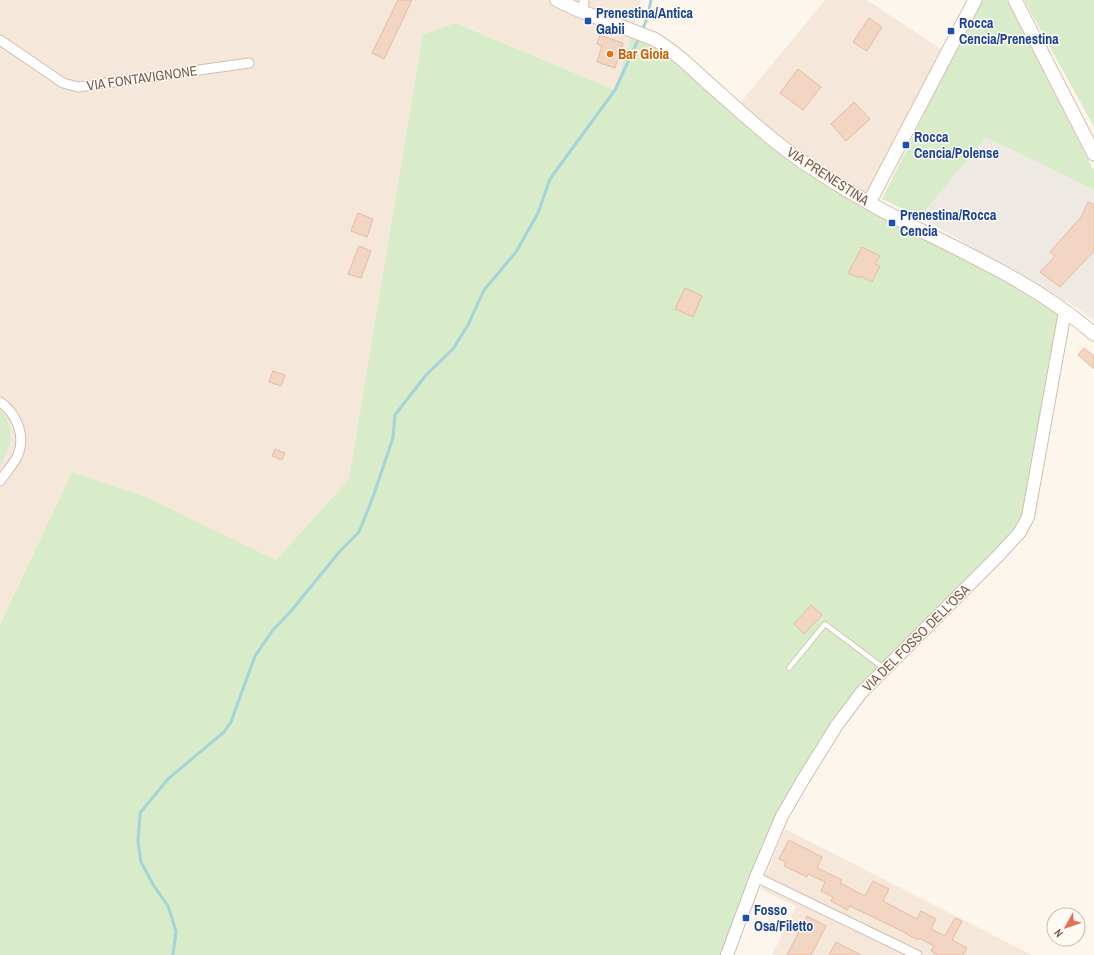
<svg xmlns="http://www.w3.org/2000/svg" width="1094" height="955" font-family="'Archivo Narrow',sans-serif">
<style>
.residential{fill:#f5e8da}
.industrial{fill:#efe9e4}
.green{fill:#d8ecc9}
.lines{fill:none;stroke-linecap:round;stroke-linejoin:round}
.stream{stroke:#a5d3da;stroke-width:3}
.building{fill:#f3d5c3;stroke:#e6bba3}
.service-casing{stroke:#d1beb0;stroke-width:6}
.minor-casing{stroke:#d1beb0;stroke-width:11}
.tertiary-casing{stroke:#d1beb0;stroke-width:14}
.secondary-casing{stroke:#d6c0b0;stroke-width:15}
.service{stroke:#fff;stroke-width:4.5}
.minor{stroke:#fff;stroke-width:9}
.tertiary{stroke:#fff;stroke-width:12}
.secondary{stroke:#fff;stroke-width:13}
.transit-dot{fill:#1a4fb4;stroke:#fffaf3;stroke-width:1.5}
.food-dot{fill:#e8710a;stroke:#fffaf3;stroke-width:1.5}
.labels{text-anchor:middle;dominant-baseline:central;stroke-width:3;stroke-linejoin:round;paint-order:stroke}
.transit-label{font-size:14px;font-weight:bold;fill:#164399;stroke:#fffaf3;text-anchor:start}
.food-label{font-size:14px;font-weight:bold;fill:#c56008;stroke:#fffaf3;text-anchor:start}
.street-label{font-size:14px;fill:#7a5c4d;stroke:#fffaf3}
</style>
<rect width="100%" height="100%" fill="#fdf6ec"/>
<g class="residential">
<polygon points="0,0 641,0 615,90 457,23 423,34 349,479 276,560 149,498 72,472 0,623"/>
<polygon points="825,0 867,0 947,53 869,203 876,305 736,108"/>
<polygon points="785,829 1032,955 772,955 796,906 760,889"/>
</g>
<polygon class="industrial" points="986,137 1094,190 1094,321 1079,309 920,217"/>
<g class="green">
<polygon points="983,0 1007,0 1094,171 1094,190 986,137 920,217 882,199 975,11"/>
<polygon points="1024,0 1094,0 1094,127"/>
<polygon points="456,23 615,90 632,32 654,39 804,163 1065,311 1028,517 861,693 782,816 727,955 0,955 0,624 72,472 149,498 276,560 349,479 423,34"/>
<path d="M0 411C17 427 11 448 0 465Z"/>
</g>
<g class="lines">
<g class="stream">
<polyline points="642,31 648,16 651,0"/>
<polyline points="173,955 176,931 168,906 154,886 141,862 138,842 140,813 168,779 224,732 231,722 255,656 273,630 291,611 340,551 359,532 373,497 393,438 395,415 426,375 453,349 468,325 484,290 516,252 538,213 550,179 615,90 639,38"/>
</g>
</g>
<g class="building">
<polygon points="398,0 412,0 384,59 372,53"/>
<polygon points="869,18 882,27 867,51 853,42"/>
<polygon points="600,35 623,43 615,68 597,62 602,46 597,44"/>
<polygon points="798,69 821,87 803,110 780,93"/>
<polygon points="854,102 870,119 846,141 831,124"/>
<polygon points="1088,202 1094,205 1094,251 1060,287 1040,272 1055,256 1050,252 1081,217"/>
<polygon points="358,213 373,219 367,237 351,231"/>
<polygon points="359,246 371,251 361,278 348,274"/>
<polygon points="862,247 880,256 875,264 880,266 872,282 860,276 859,278 848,273"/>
<polygon points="685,288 702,296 693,317 675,309"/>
<polygon points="1084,348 1094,356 1094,369 1078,355"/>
<polygon points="273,371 285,375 281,386 269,382"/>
<polygon points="275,449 285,453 282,460 272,456"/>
<polygon points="811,605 822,615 804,634 794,624"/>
<polygon points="789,840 822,857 817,868 842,880 840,883 865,896 873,881 889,889 883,901 917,919 921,911 936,919 931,929 945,936 955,918 962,921 952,940 967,948 963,955 937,955 931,951 934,946 919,938 918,940 908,935 908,934 850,906 847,910 831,901 833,897 821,891 825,882 808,874 807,877 784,866 786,862 779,859"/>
<polygon points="807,916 826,926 811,955 787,955"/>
<polygon points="836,942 861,955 829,955"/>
</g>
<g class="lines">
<g class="service-casing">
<polyline id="service" points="789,668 825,624 885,669"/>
</g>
<g class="minor-casing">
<g id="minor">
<polyline points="583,12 584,0"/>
<polyline points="0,40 63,83 78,87 249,63"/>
<path d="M0 402C16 413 26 435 18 455 14 464 6 472 0 481"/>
<polyline points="756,877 917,955"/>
</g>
</g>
<g class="tertiary-casing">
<polyline id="tertiary" points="727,955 756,877 782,816 804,778 837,725 861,693 998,556 1020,532 1028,517 1065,311"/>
</g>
<g class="secondary-casing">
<g id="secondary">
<path d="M557 0 583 12 654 39C674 51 691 67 708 83 739 110 769 139 803 162 837 185 873 206 910 225 974 257 1040 287 1094 334"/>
<polyline points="1015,0 1094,154"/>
<polyline points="869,203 975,0"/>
</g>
</g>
<use href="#service" class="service"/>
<use href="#minor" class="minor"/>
<use href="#tertiary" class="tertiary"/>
<use href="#secondary" class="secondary"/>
</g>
<g class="transit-dot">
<rect x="584" y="17" width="8" height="8" rx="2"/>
<rect x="947" y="27" width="8" height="8" rx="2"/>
<rect x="902" y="141" width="8" height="8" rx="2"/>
<rect x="888" y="219" width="8" height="8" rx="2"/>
<rect x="742" y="914" width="8" height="8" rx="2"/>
</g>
<circle class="food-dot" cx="610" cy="54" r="4"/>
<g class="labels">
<g class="transit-label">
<text x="596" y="13">Prenestina/Antica<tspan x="596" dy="16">Gabii</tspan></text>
<text x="959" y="23">Rocca<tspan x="959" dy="16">Cencia/Prenestina</tspan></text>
<text x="914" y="137">Rocca<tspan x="914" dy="16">Cencia/Polense</tspan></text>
<text x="900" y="215">Prenestina/Rocca<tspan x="900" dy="16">Cencia</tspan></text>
<text x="754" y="910">Fosso<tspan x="754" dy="16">Osa/Filetto</tspan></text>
</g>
<g class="food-label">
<text x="618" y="54">Bar Gioia</text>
</g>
<g class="street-label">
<text transform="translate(142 78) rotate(-8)">VIA FONTAVIGNONE</text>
<text transform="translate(828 176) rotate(33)">VIA PRENESTINA</text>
<text transform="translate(916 638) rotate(-45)">VIA DEL FOSSO DELL'OSA</text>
</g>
</g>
<g transform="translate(1066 927) rotate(230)"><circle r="19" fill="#fffaf3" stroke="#cabbb1"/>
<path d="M0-3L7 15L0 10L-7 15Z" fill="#e76f51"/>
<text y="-6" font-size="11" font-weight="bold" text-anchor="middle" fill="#7a5c4d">N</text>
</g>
</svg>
